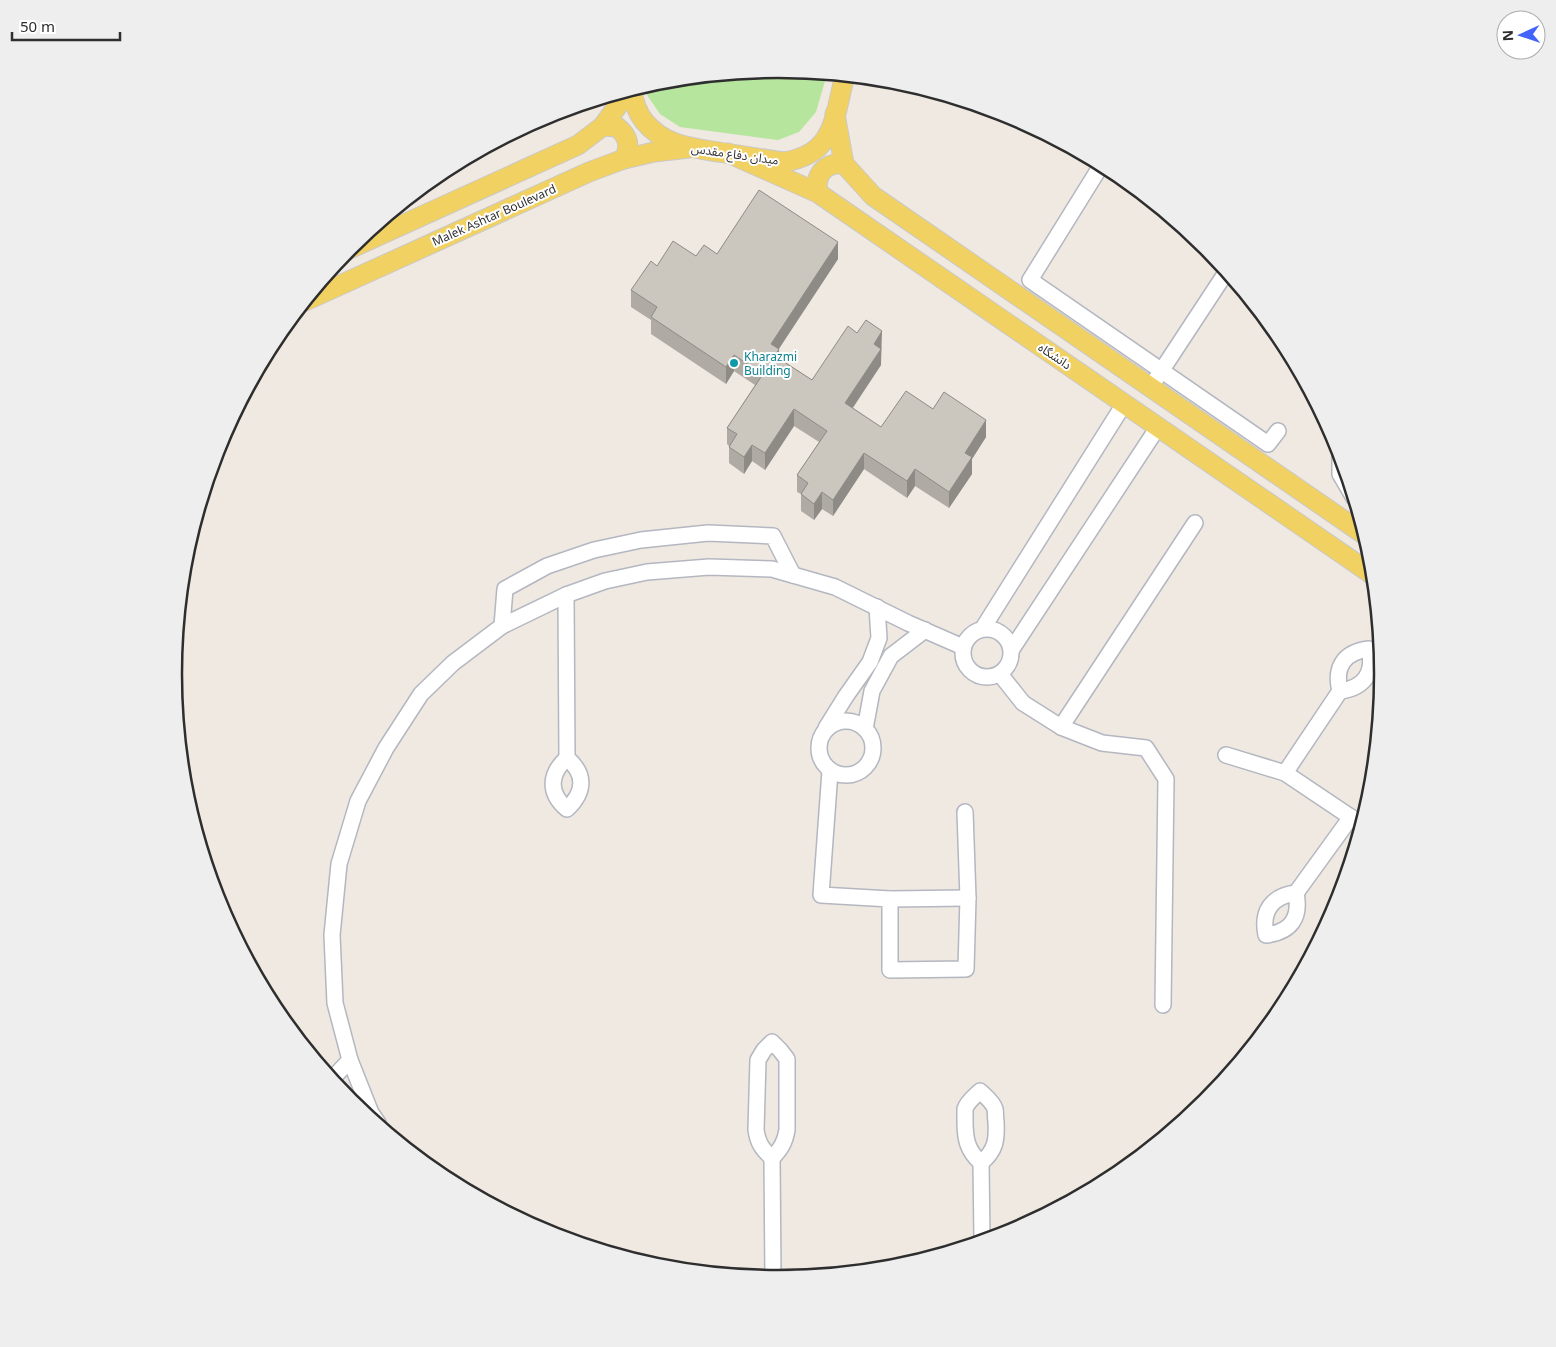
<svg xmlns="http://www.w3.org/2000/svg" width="1556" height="1347" font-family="'Noto Sans','Noto Sans Arabic',sans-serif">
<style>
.grass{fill:#b6e59e}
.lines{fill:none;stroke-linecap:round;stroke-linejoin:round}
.minor-casing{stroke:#b4b7c1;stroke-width:18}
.major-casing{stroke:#c9c9c9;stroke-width:21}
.minor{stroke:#fff;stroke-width:15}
.major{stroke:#f2d163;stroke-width:19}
.wall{fill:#afaba4}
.shaded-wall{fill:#8e8b86}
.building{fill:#cbc7bf;stroke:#8e8b86}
.culture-dot{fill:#0f9aa8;stroke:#fff;stroke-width:2}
.labels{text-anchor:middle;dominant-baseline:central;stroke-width:4;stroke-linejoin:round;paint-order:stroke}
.street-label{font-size:12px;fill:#2e2e2e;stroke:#fff}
.culture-label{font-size:12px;fill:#0d838f;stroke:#fff;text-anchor:start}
.rim{fill:none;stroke:#2e2e2e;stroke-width:2.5}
</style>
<rect width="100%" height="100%" fill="#efe9e1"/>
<polygon class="grass" points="778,69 827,74 816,112 799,132 778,140 680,127 660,114 647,95 647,84 660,80"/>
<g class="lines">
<g class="minor-casing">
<g id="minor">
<polyline points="1102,164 1030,280 1268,444 1278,431"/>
<polyline points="1156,379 1227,271"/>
<polyline points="1340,453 1340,474 1354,498"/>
<polyline points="566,595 567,758"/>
<polyline points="502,626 505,589 547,566 594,550 641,540 708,533 773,536 793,575"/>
<polyline points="983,628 1124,404"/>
<circle cx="987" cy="653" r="24"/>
<polyline points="1012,649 1158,427"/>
<path d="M1369 649C1375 673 1364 688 1340 691 1334 667 1344 652 1369 649Z"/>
<polyline points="1000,674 1023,703 1061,727 1102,743 1146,748 1166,779 1163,1005"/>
<circle cx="846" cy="748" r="27"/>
<polyline points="1061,727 1195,523"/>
<polyline points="826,728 846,696 870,662 879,638 877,607"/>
<polyline points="865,729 872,691 891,656 925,630"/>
<polyline points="1226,755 1285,773 1361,824"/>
<path d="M567 758C586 774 585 792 567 809 548 793 549 774 567 758Z"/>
<polyline points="830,771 821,895 890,899 890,970 966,969 968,898 965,812"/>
<polyline points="1285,773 1340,691"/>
<path d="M1296 893C1301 918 1291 932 1266 935 1261 911 1272 896 1296 893Z"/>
<polyline points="1296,893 1351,817"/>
<polyline points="890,899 968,898"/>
<path d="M772 1042 780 1050 787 1059V1130C785 1142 781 1149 772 1158 762 1149 758 1143 756 1130L758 1060 764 1050Z"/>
<polyline points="332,1079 350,1060"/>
<path d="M980 1091C985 1096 993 1102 995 1109 996 1113 995 1117 996 1121 997 1140 996 1150 981 1163 967 1150 965 1139 965 1121 965 1117 965 1113 965 1109 967 1102 975 1096 980 1091Z"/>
<polyline points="378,1123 371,1113 350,1060 335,1003 332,935 339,864 358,801 386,748 421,694 453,663 502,626 566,595 605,581 647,572 709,567 772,569 835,587 908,623 963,647"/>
<polyline points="772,1158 773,1278"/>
<polyline points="981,1163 982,1240"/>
</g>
</g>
<g class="major-casing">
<g id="major">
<path d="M632 89C633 100 637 112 644 121 665 147 694 148 725 153 744 156 763 159 783 162 835 155 834 118 845 75"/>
<polyline points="835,114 844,164 873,196 1365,535"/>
<path d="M603 126 617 127C628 136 631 146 624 159"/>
<polyline points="728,153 818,193 1373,575"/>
<path d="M818 193C814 175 825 162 844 164"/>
<polyline points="347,250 578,145 603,126 629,90"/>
<polyline points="305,301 589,172 624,159 654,152 689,148"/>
</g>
</g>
<use href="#minor" class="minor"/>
<use href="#major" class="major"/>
</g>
<polygon class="wall" points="696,256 838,259 778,349 779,358 812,380 857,333 882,348 881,349 881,365 853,408 881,427 933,409 986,437 972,459 972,474 949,508 915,486 907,498 864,469 833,516 822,509 814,520 801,511 801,494 797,492 797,475 819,442 794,426 765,470 752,461 744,474 729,463 729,446 727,444 727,428 755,385 734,371 726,384 651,334 651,320 631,307 631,290 657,266"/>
<g class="shaded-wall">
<polygon points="838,242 838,259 771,361 771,344"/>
<polygon points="882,331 881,365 845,419 845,403 874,344"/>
<polygon points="779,349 779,366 775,356"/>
<polygon points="734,355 734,371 726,384 726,367"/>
<polygon points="794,409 794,426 765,470 765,453"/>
<polygon points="986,420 986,437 972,459 972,474 949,508 949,492 965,453"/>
<polygon points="752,445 752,461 744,474 744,457"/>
<polygon points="864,453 864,469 833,516 833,500"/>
<polygon points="915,469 915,486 907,498 907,481"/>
<polygon points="822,492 822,509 814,520 814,504"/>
</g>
<polygon class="building" points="759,190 838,242 771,344 779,349 775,356 812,380 848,326 857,333 866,320 882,331 874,344 881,349 845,403 881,427 906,391 933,409 944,392 986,420 965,453 972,457 949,492 915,469 907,481 864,453 833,500 822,492 814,504 801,494 808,483 797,475 827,431 794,409 765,453 752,445 744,457 729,447 737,434 727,428 763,374 734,355 726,367 651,317 657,307 631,290 651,261 657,266 673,241 696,256 704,245 717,254"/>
<circle class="culture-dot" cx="734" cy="363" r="5"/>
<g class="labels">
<g class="street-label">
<text transform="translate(735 154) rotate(8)">میدان دفاع مقدس</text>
<text transform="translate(494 215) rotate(-24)">Malek Ashtar Boulevard</text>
<text transform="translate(1055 356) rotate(34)">دانشگاه</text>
</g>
<g class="culture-label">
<text x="744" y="356">Kharazmi<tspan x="744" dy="14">Building</tspan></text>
</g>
</g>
<path d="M0 0H1556V1347H0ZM182 674a596 596 0 1 1 1192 0a596 596 0 1 1-1192 0Z" fill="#eee" fill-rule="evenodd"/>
<path class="rim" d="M182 674a596 596 0 1 1 1192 0a596 596 0 1 1-1192 0Z"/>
<g transform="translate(1521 35) rotate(267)"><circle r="24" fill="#ffffff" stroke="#ababab"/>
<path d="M0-4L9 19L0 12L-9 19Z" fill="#4264fb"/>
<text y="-8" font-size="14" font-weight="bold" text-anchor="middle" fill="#2e2e2e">N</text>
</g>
<path d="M12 32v8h108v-8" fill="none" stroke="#2e2e2e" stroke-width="2.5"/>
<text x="20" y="32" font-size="15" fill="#2e2e2e" stroke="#ffffff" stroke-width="4" paint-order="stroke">50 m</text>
</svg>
